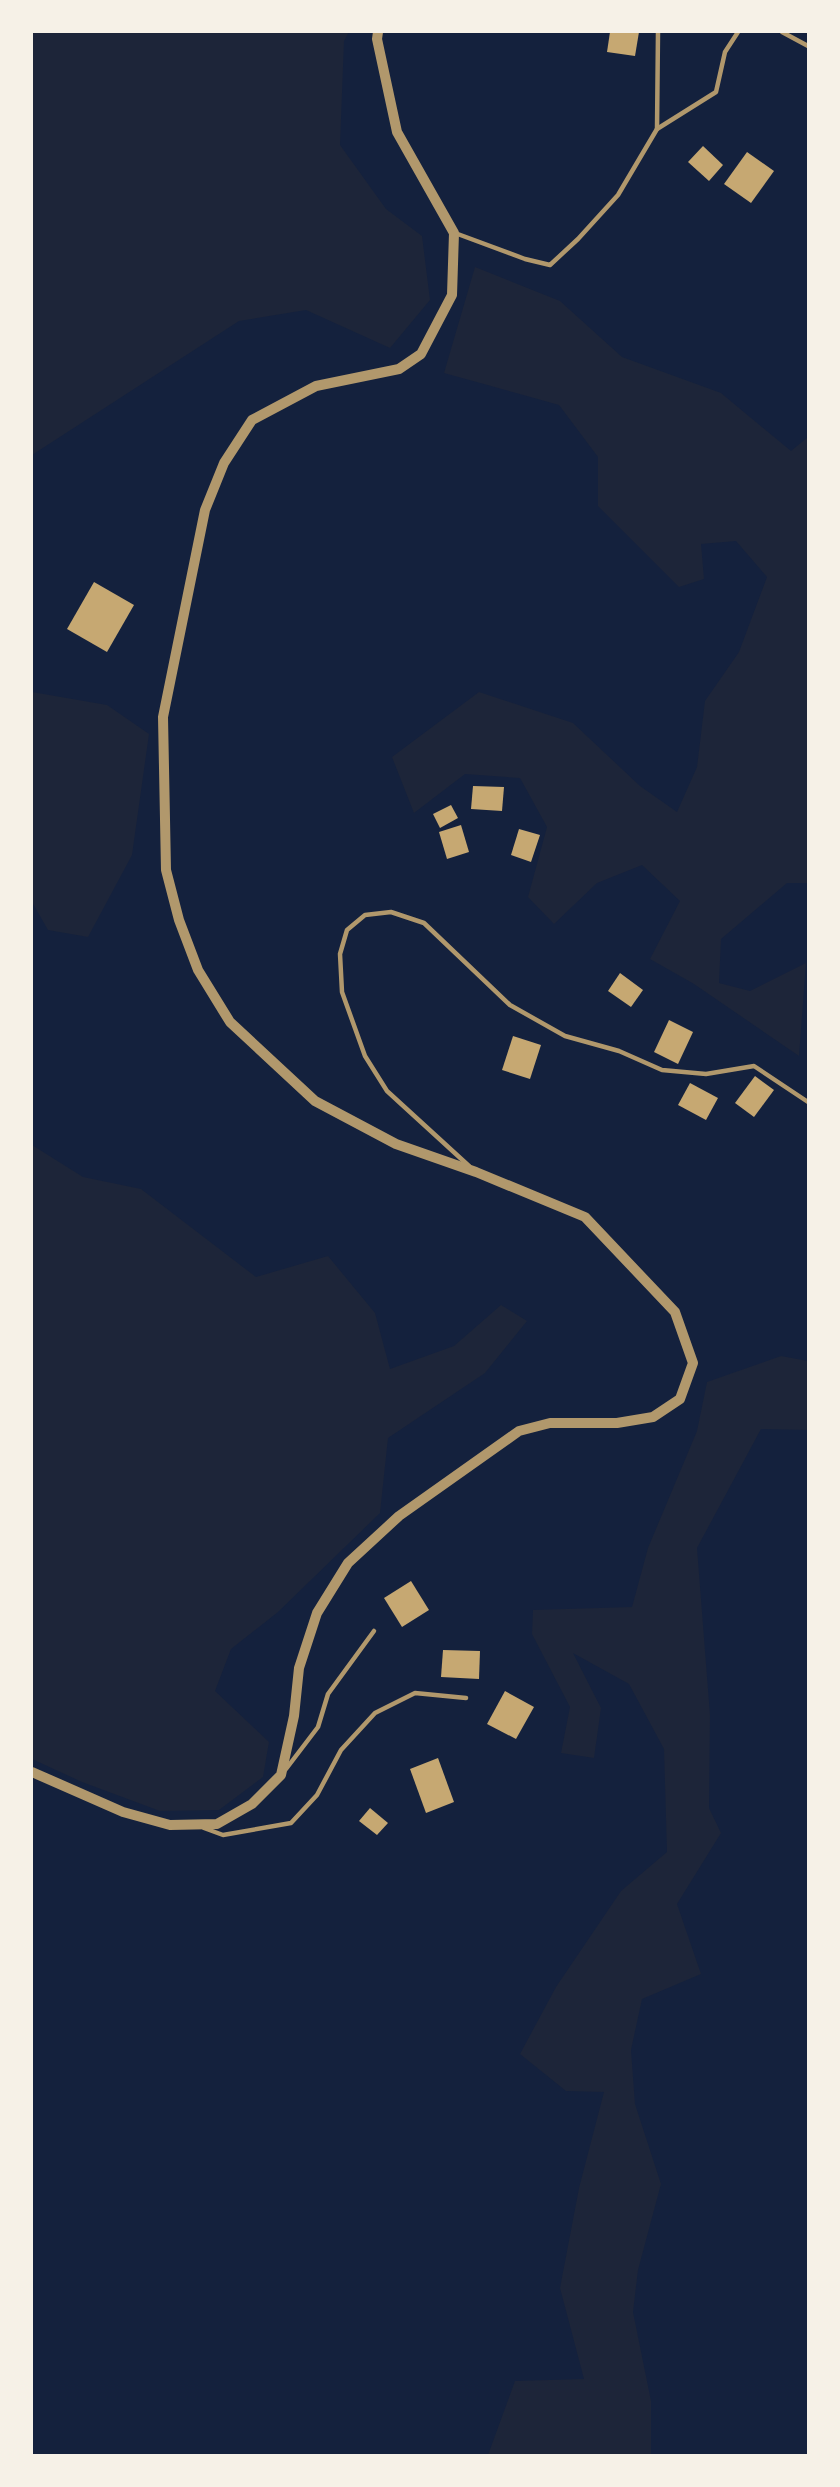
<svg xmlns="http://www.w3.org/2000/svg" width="840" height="2487" font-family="'Space Grotesk',sans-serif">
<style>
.green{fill:#1d2539}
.building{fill:#c6a872}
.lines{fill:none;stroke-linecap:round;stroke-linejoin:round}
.service{stroke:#b1986c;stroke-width:4.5}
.tertiary{stroke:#b1986c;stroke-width:10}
</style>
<rect width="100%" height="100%" fill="#14213d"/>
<g class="green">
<polygon points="32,32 349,32 344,41 340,145 386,209 422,236 430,300 390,348 306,310 239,321 32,455"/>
<polygon points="475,267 560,301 622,357 721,393 791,451 808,437 808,883 787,883 721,939 719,983 750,991 806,963 799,1056 694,984 650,959 680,901 642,865 597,883 554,924 528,897 547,827 520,778 465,774 414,813 392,757 479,692 573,723 640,786 677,812 697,767 705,701 739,652 767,577 736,541 701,544 704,579 679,587 598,506 598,457 559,405 444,373"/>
<polygon points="32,692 107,705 149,734 132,855 88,937 48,930 32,902"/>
<polygon points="32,1145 83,1177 141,1189 256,1277 328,1256 375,1313 390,1369 454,1346 501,1305 527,1321 485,1373 388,1438 380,1513 278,1612 231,1649 215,1691 269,1742 263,1777 219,1810 160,1811 82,1782 32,1759"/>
<polygon points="781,1356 808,1361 808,1430 761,1429 697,1548 710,1715 709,1808 721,1833 677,1904 701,1974 642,1999 631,2050 635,2104 661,2184 638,2270 633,2312 651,2401 651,2455 488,2455 515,2381 584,2379 560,2288 579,2188 604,2092 566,2091 520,2054 556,1987 621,1891 667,1852 664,1749 629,1684 573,1653 601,1708 594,1758 561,1753 570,1707 532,1634 533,1610 632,1607 648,1548 697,1431 707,1382"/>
</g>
<g class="building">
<polygon points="610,32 639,32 635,56 607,52"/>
<polygon points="703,146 723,165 709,181 688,162"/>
<polygon points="747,152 774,171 751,203 724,184"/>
<polygon points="94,582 134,605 107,652 67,629"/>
<polygon points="473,786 504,787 502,811 471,809"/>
<polygon points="451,805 458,818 440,828 433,814"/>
<polygon points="461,825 469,852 447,859 439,832"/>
<polygon points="519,829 540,835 531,862 511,855"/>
<polygon points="620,973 643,990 631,1007 608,991"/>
<polygon points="669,1020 693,1032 678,1064 654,1052"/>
<polygon points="513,1036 541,1045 530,1079 502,1070"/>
<polygon points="755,1076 774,1090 754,1117 735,1103"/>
<polygon points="690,1083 718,1098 706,1120 678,1105"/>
<polygon points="411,1581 429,1610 402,1627 384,1598"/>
<polygon points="443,1650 480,1651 479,1679 441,1677"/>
<polygon points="505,1691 534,1707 516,1739 487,1724"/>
<polygon points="438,1758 454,1802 426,1813 410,1769"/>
<polygon points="370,1808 388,1823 377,1835 359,1821"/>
</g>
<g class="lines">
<g class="service">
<polyline points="782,32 808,46"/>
<polyline points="657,129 716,92 725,52 738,32"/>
<polyline points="455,233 525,259 550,265 578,239 618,195 657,129 658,32"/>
<polyline points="469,1166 387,1091 365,1056 342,992 340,954 347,930 365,915 391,912 424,923 510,1005 565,1036 619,1051 662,1070 706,1074 754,1066 808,1102"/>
<polyline points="286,1769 318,1727 328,1694 374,1631"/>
<polyline points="204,1828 223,1835 291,1823 317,1795 341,1750 375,1713 415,1693 466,1698"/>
</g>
<polyline class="tertiary" points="32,1772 123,1812 170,1825 217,1824 252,1804 281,1775 294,1716 299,1668 317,1613 348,1563 399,1516 519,1431 550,1423 617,1423 653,1417 680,1399 693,1363 675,1312 585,1217 476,1172 396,1144 315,1101 230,1022 198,970 179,920 166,870 163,717 205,510 224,463 252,420 316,386 399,369 421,354 452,295 454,233 397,132 377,39 378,32"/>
</g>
<rect width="840" height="2487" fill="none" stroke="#f6f1e7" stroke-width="66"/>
</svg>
